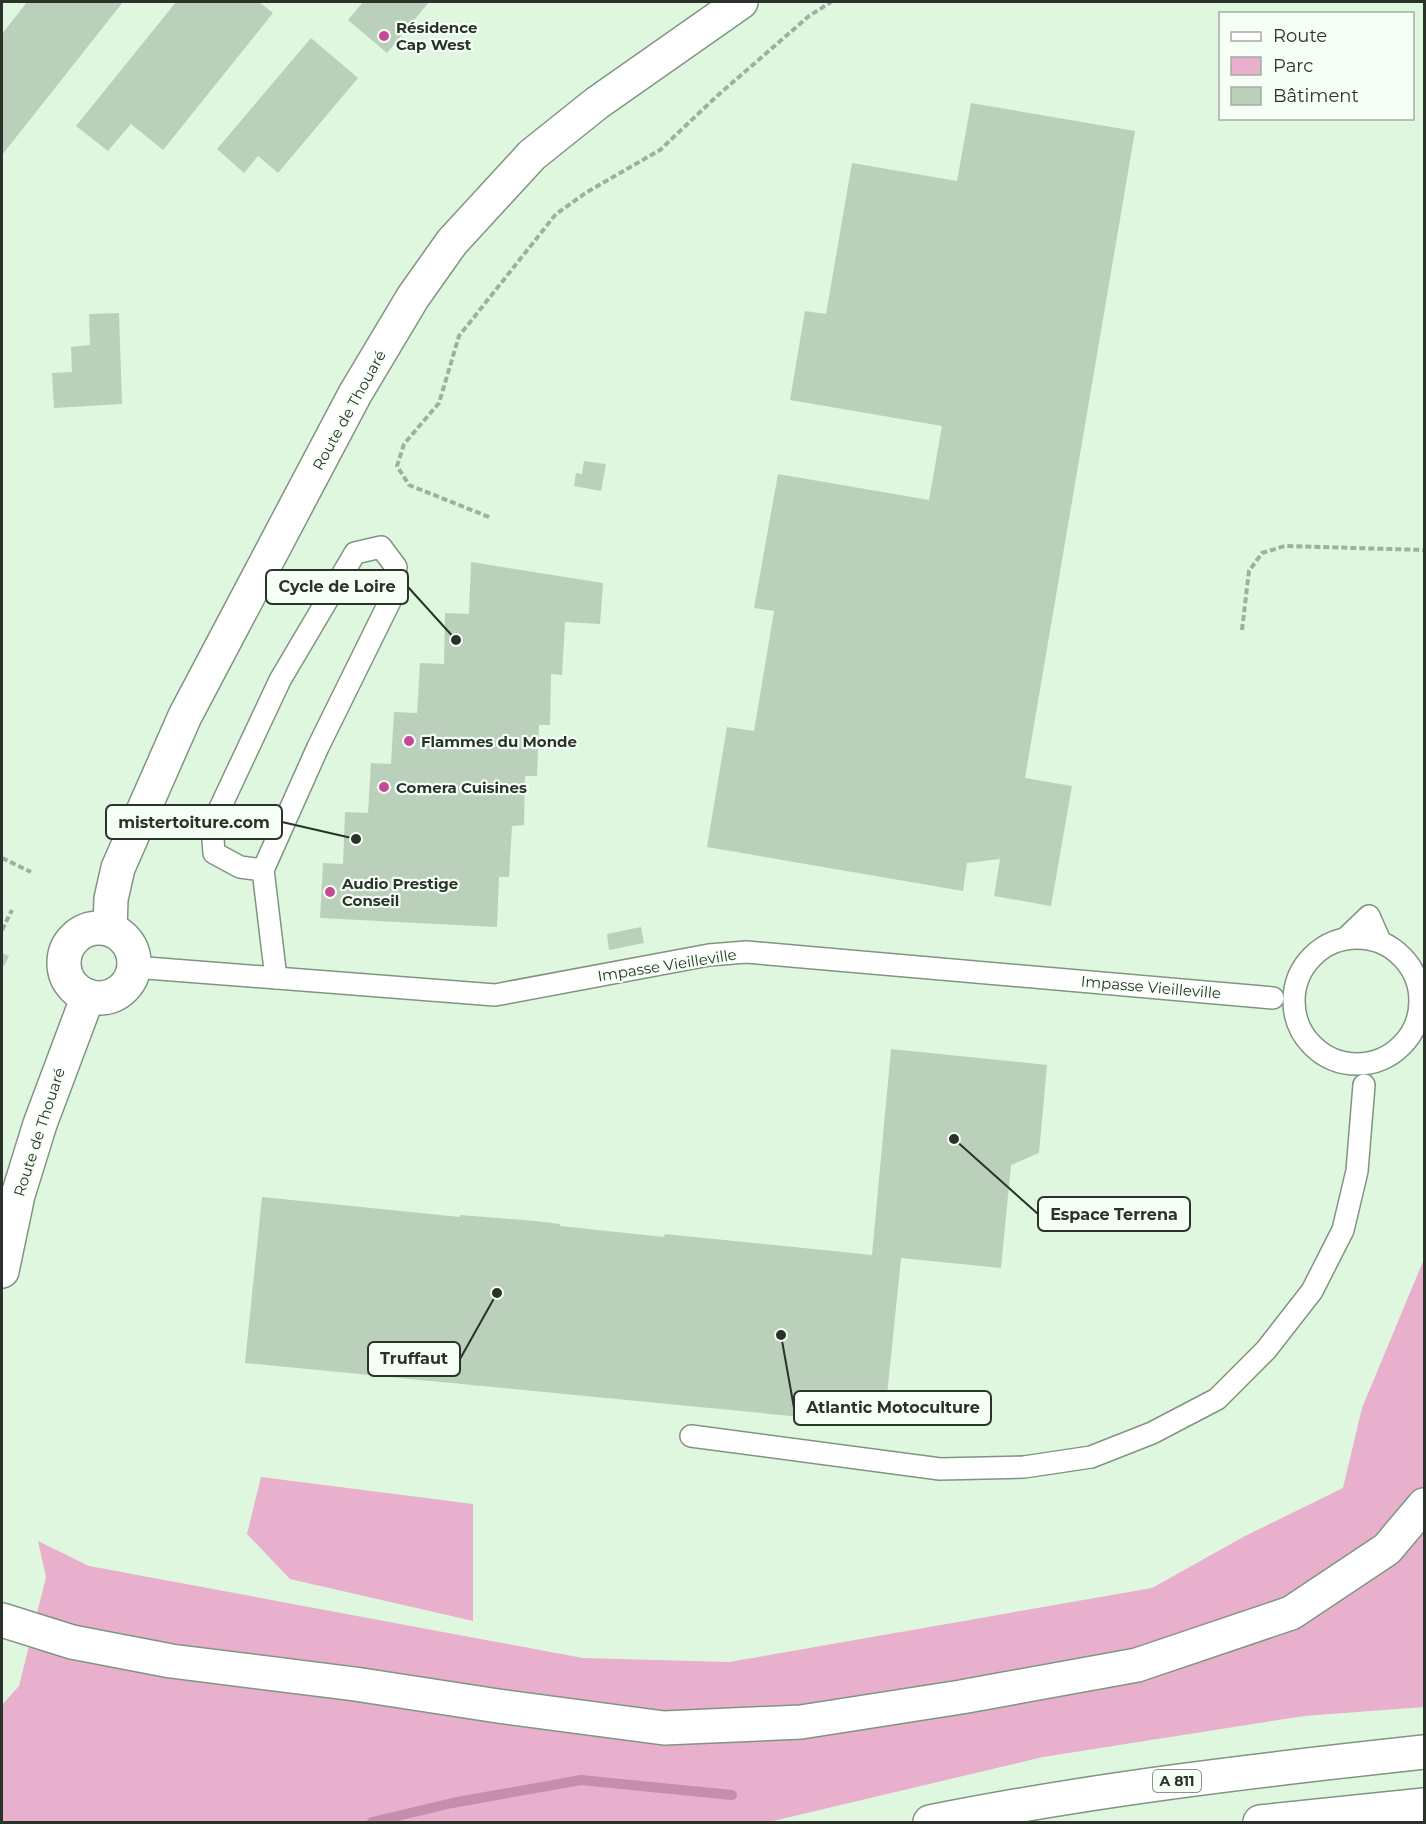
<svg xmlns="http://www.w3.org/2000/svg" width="1426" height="1824" font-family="Montserrat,sans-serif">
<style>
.green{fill:#e8b0cd}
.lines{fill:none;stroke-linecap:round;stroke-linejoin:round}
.stream{stroke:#c68eac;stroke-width:10}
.building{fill:#bad0ba}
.lane-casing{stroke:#809580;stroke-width:24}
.secondary-casing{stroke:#809580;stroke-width:36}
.highway-casing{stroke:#809580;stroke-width:36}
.path{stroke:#9eb09e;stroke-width:4;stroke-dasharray:6 3;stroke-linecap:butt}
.lane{stroke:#fff;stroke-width:21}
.secondary{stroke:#fff;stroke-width:33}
.highway{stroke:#fff;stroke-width:33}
.poi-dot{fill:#c74996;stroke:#f5fff5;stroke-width:2}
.labels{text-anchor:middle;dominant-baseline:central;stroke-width:4.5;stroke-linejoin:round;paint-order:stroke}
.shield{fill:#f5fff5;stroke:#677067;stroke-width:1.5}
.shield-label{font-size:14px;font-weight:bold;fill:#2a332a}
.poi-label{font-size:15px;font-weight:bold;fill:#2a332a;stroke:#f5fff5;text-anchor:start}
.street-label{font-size:15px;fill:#2a332a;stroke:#f5fff5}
.leader{fill:none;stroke:#2a332a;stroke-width:2}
.callout-dot{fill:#2a332a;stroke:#f5fff5;stroke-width:2}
.callout{fill:#f5fff5;stroke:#2a332a;stroke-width:2}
.callout-label{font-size:16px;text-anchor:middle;font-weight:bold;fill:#2a332a}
</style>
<rect width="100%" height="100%" fill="#dff6df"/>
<g class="green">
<polygon points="1424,1259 1424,1707 1304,1716 1043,1757 769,1822 2,1822 2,1705 19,1686 46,1577 38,1541 89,1566 583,1658 729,1662 1152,1588 1245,1536 1343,1488 1362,1408"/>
<polygon points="261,1477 473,1504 473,1621 290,1579 247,1534"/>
</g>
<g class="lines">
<polyline class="stream" points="372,1822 452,1803 581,1780 732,1795"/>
</g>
<g class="building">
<polygon points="27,2 123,2 2,155 2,34"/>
<polygon points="176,2 259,2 273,13 163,150 131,124 108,151 76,126"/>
<polygon points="363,2 429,2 387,53 348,20"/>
<polygon points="311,38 358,78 278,173 258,156 244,173 217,149"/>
<polygon points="971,103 1135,131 1025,778 1072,786 1051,906 994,896 1000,859 967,863 963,891 707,847 727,727 754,731 774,611 754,608 778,474 929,500 942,426 790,400 805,311 826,314 852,163 957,181"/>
<polygon points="119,313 122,404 54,408 52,373 72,372 71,347 90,345 89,314"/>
<polygon points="584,461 606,464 601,491 574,486 576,473 582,474"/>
<polygon points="471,562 603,583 600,624 565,622 562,675 551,674 550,725 539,725 537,776 525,776 524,825 512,826 509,877 499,877 497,927 320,918 323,863 343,864 345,812 368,813 371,763 391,764 394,712 417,713 420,663 444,664 445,613 469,614"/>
<polygon points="641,927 644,943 609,950 607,934"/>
<polygon points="2,953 9,956 4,966 2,965"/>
<polygon points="891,1049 1047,1065 1039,1153 1011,1165 1001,1268 901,1258 884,1425 245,1363 262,1197 460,1217 460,1215 535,1221 560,1224 560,1226 664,1237 665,1234 872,1255"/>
</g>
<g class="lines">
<g class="lane-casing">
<g id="lane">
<polyline points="263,870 240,867 214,853 212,825 280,680 355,553 381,547 396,567 392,597 318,747 263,870 276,978"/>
<circle cx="1357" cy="1001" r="63"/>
<polyline points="1346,938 1369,916 1380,941"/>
<polyline points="134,967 495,995 709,955 746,952 1273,998"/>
<polyline points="691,1436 940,1469 1024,1467 1091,1457 1152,1433 1217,1399 1266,1350 1312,1291 1343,1230 1357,1171 1364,1085"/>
</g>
</g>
<g class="secondary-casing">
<g id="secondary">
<circle cx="99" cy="963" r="35"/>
<polyline points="110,929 111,899 118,868 185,716 355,394 413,297 452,242 532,155 597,103 741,2"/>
<polyline points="2,1271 18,1195 40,1124 88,996"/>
</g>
</g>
<g class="highway-casing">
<g id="highway">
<polyline points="2,1620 72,1642 171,1661 355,1684 498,1706 664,1728 801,1722 961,1697 1137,1665 1291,1613 1387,1549 1424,1505"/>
<path d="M930 1822C1094 1789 1259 1770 1424 1752"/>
<polyline points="1260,1822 1424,1805"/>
</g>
</g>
<g class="path">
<polyline points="489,517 409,485 397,466 404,444 439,403 459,336 556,214 587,192 660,150 717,96 809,16 831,2"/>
<polyline points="1242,630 1249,571 1262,553 1285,546 1424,550"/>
<polyline points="2,858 31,872"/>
<polyline points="2,930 12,910"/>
</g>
<use href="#lane" class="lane"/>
<use href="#secondary" class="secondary"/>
<use href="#highway" class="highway"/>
</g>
<g class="poi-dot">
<circle cx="384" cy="36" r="6"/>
<circle cx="409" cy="741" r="6"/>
<circle cx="384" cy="787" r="6"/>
<circle cx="330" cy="892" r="6"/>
</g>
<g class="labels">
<rect class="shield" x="1153" y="1770" width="48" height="22" rx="4.5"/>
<g class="shield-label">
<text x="1177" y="1781">A 811</text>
</g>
<g class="poi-label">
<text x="396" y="27">Résidence<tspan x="396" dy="17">Cap West</tspan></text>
<text x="421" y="741">Flammes du Monde</text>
<text x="396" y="787">Comera Cuisines</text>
<text x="342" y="883">Audio Prestige<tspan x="342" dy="17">Conseil</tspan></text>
</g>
<g class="street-label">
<text transform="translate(349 410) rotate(-61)">Route de Thouaré</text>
<text transform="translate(667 965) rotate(-9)">Impasse Vieilleville</text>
<text transform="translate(1151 987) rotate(5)">Impasse Vieilleville</text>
<text transform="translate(39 1132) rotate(-72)">Route de Thouaré</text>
</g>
</g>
<path class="leader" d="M456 640L408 587M356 839L282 822M954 1139L1038 1214M497 1293L460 1359M781 1335L794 1408"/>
<g class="callout-dot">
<circle cx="456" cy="640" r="6"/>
<circle cx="356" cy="839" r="6"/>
<circle cx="954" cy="1139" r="6"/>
<circle cx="497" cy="1293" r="6"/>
<circle cx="781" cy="1335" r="6"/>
</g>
<g class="callout">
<rect x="266" y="570" width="142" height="34" rx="6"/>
<rect x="106" y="805" width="176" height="34" rx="6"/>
<rect x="1038" y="1197" width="152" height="34" rx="6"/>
<rect x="368" y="1342" width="92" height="34" rx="6"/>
<rect x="794" y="1391" width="197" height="34" rx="6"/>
</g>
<g class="callout-label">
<text x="337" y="592">Cycle de Loire</text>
<text x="194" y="828">mistertoiture.com</text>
<text x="1114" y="1220">Espace Terrena</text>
<text x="414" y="1364">Truffaut</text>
<text x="893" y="1413">Atlantic Motoculture</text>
</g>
<rect width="1426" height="1824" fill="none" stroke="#2a332a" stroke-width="6"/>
<rect x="1219" y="12" width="195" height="108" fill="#f5fff5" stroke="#a4ada4" stroke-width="1.5"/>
<rect x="1231" y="32" width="30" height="9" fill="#ffffff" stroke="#a4ada4" stroke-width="1.5"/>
<text x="1273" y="42" font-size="18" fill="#2a332a">Route</text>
<rect x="1231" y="57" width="30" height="18" fill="#e8b0cd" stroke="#a4ada4" stroke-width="1.5"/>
<text x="1273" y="72" font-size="18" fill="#2a332a">Parc</text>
<rect x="1231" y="87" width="30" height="18" fill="#bad0ba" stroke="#a4ada4" stroke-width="1.5"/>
<text x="1273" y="102" font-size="18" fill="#2a332a">Bâtiment</text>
</svg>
